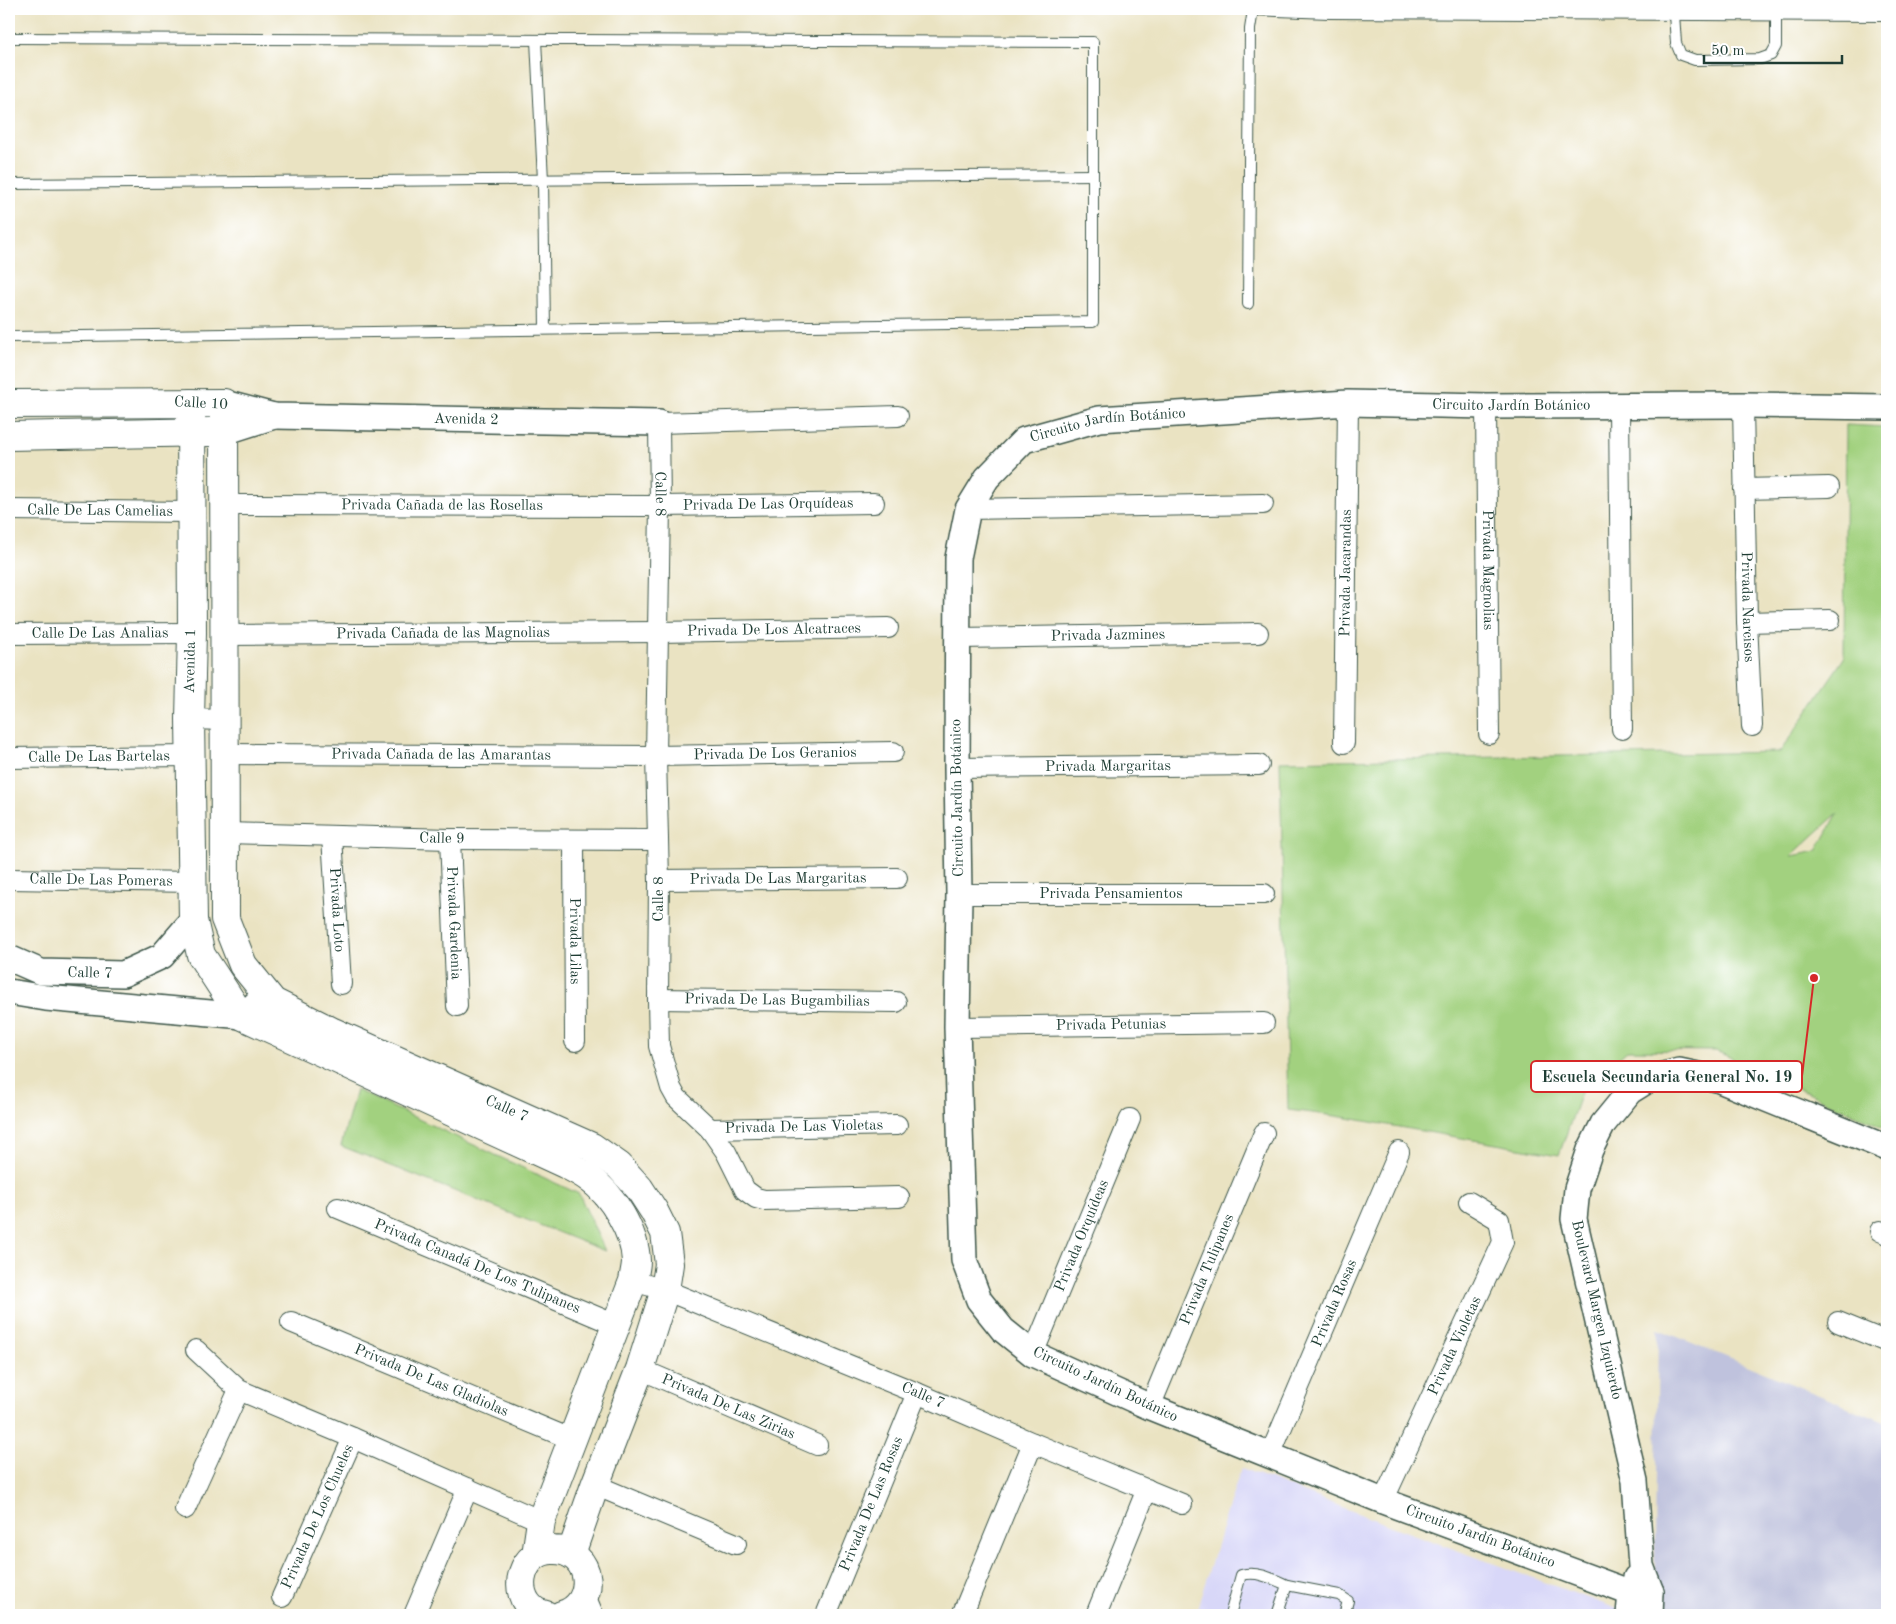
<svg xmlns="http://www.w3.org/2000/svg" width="1896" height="1624" font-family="'Old Standard TT',serif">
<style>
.built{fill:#d8d7f8}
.industrial{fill:#bfc2dd}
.green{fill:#a2d17f;stroke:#60875a;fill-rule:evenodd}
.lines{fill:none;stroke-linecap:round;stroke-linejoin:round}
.service-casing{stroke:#3d5649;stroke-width:12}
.minor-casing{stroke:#3d5649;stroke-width:22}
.tertiary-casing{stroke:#3d5649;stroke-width:28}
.secondary-casing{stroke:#3d5649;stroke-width:30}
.primary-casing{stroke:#3d5649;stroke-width:30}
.service{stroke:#fff;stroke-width:10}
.minor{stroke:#fff;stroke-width:20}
.tertiary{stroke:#fff;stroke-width:25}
.secondary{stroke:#fff;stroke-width:28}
.primary{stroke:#fff;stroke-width:28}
.labels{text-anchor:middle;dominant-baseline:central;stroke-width:4;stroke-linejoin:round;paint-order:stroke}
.street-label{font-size:15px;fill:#1f3d34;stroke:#fff}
.leader{fill:none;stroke:#d62828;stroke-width:2}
.callout-dot{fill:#d62828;stroke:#fff;stroke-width:2}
.callout{fill:#fff;stroke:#d62828;stroke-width:2}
.callout-label{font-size:16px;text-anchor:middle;font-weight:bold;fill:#1f3d34}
</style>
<rect width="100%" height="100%" fill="#fff"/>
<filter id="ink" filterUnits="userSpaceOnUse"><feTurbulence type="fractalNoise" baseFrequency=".02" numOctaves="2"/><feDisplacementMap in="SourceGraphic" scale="10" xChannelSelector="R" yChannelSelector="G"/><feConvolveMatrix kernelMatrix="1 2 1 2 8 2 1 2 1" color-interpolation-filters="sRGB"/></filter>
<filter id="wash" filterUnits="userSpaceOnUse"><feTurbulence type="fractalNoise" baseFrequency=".0096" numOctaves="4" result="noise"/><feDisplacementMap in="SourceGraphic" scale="20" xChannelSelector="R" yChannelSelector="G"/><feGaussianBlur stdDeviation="1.12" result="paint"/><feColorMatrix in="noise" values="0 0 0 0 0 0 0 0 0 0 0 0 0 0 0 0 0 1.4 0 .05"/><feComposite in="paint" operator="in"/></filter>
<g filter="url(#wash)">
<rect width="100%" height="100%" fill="#eae3c2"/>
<polygon class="built" points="1241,1468 1396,1528 1626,1612 1626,1615 1195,1615"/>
<polygon class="industrial" points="1658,1329 1887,1423 1887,1615 1654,1615"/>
<g class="green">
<path d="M1846 425 1887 427V1129L1716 1051 1628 1050 1582 1090 1559 1155 1336 1116 1288 1110 1280 761 1780 752 1844 658ZM1838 813 1817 851 1792 856V855Z"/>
<polygon points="356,1090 579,1194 605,1251 341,1146"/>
</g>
</g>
<g filter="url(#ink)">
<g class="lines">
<g class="service-casing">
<g id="service">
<polyline points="1674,14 1676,43 1681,55 1695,60 1760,59 1771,55 1776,46 1776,15"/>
<polyline points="9,38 1093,42 1093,322 9,337"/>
<polyline points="536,40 543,180 545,329"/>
<polyline points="9,184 1093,175"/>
<polyline points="1248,304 1250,29 1253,10 1329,13 1887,16"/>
<polyline points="1287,1585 1339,1595 1348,1601 1344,1615"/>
<path d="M1230 1615 1241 1575C1258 1571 1271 1578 1287 1585L1277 1615"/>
</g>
</g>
<g class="minor-casing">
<g id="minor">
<path id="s1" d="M1743 405 1747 622 1752 726"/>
<path id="s2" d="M1486 406 1489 734"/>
<polyline points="1619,406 1622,729"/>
<path id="s3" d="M898 416 659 423 660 506 656 756 659 880 658 999 659 1046 671 1088 676 1097 710 1129 726 1152 745 1190 756 1198 764 1200 899 1197"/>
<polyline points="1744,489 1829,487"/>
<path id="s4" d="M223 505 660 506 874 503"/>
<polyline points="968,509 1263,504"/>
<path id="s5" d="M9 510 191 512"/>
<polyline points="1747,622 1830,620"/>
<path id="s6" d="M9 634 192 633"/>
<path id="s7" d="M225 635 659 632 888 628"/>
<path id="s8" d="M958 638 1258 633"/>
<polyline points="190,719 224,720"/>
<path id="s9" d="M1344 743 1348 403"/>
<path id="s10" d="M225 754 656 756 893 752"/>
<path id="s11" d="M9 758 190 756"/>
<path id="s12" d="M957 768 1259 765"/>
<path id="s13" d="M226 833 450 839 658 840"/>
<path id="s14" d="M332 836 341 984"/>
<path id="s15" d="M450 839 457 1006"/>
<path id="s16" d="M574 840 575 1041"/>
<path id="s17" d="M9 879 193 882"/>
<path id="s18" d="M659 880 897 878"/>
<path id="s19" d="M959 894H1264"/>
<path id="s20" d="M658 999 896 1002"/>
<path id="s21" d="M957 1027 1264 1023"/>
<path id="s22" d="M710 1129 897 1125"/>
<path id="s23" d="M338 1208 616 1325"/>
<polyline points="1880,1231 1887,1234"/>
<path id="s24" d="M633 1281 665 1290 917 1393 1033 1443 1182 1504"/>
<path id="s25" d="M291 1322 573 1440"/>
<polyline points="1838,1322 1887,1342"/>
<polyline points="196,1350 239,1390 353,1438 541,1521"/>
<path id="s26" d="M1033 1354 1130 1119"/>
<path id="s27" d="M640 1369 817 1445"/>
<path id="s28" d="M1150 1407 1264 1133"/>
<path id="s29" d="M1270 1455 1399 1152"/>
<polyline points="595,1485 736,1544"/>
<path id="s30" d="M1383 1501 1503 1242 1499 1220 1469 1202"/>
<polyline points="185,1509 239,1390"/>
<path id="s31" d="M282 1597 353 1438"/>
<polyline points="414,1615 468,1488"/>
<path id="s32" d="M826 1615 917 1393"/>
<polyline points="962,1615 1033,1443"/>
<polyline points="1096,1615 1147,1489"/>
</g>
</g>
<g class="tertiary-casing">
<g id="tertiary">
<path id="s33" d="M224 403 274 416 659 423"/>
<polyline points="224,432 274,416"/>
<path id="s34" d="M9 958 41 972 123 974 162 956 193 920"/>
<polyline points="9,992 46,998 243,1016 266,994"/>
<path id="s35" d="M1651 1592 1631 1593 1383 1501 1150 1407 1033 1354 1003 1330 979 1300 964 1260 957 1027 959 894 957 768 958 558 968 509 987 478 1024 440 1099 419 1348 403 1486 406 1743 405 1887 407"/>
<polyline points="1629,1615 1631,1593 1636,1578"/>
<polyline points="1650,1615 1651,1592 1641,1566 1635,1481 1574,1219 1577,1189 1590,1150 1603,1124 1630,1091 1651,1078 1679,1071 1717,1079 1887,1148"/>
</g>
</g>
<g class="secondary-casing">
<g id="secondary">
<path d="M191 403 192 633 190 719 193 920 201 955 235 1007 243 1016 565 1164C572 1168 581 1172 589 1178 612 1194 635 1232 636 1261 636 1267 634 1274 633 1281L541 1521 536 1555"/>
<path id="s36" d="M9 404 224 403 225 919 243 965 273 1002 331 1031 592 1147 619 1166 639 1188 654 1211 665 1233 669 1264 665 1290 640 1369 595 1485 571 1554"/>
<polyline points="9,436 210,432"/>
<path d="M546 1615C542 1614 538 1613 535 1611 509 1593 522 1549 554 1550 593 1550 599 1604 562 1615"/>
</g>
</g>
<g class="primary-casing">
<polyline id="primary" points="583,1601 589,1615"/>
</g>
<use href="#service" class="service"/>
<use href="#minor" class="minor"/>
<use href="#tertiary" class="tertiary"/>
<use href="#secondary" class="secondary"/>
<use href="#primary" class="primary"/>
</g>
</g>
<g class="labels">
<g class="street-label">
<text transform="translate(201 404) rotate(3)">Calle 10</text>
<text stroke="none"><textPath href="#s35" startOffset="2116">Circuito Jardín Botánico</textPath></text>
<text stroke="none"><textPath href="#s33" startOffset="244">Avenida 2</textPath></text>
<text stroke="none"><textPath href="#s35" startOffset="1711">Circuito Jardín Botánico</textPath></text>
<text stroke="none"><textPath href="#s3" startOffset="310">Calle 8</textPath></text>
<text stroke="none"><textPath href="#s4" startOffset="219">Privada Cañada de las Rosellas</textPath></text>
<text stroke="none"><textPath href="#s4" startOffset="545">Privada De Las Orquídeas</textPath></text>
<text stroke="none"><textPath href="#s5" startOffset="91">Calle De Las Camelias</textPath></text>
<text stroke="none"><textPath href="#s2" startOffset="164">Privada Magnolias</textPath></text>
<text stroke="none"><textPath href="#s9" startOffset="170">Privada Jacarandas</textPath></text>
<text stroke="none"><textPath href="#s1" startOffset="202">Privada Narcisos</textPath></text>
<text stroke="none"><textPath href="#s7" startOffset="549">Privada De Los Alcatraces</textPath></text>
<text stroke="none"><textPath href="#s6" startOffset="91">Calle De Las Analias</textPath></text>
<text stroke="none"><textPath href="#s7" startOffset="218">Privada Cañada de las Magnolias</textPath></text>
<text stroke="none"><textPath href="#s8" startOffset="150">Privada Jazmines</textPath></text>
<text transform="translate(191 661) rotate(-89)">Avenida 1</text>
<text stroke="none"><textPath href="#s10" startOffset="550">Privada De Los Geranios</textPath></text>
<text stroke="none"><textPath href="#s10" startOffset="216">Privada Cañada de las Amarantas</textPath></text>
<text stroke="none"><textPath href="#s11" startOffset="90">Calle De Las Bartelas</textPath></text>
<text stroke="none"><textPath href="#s12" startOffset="151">Privada Margaritas</textPath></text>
<text transform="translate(958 798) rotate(-91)">Circuito Jardín Botánico</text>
<text stroke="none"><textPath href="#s13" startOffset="216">Calle 9</textPath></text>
<text stroke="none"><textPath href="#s18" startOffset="119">Privada De Las Margaritas</textPath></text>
<text stroke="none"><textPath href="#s17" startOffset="92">Calle De Las Pomeras</textPath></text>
<text stroke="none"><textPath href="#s19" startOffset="152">Privada Pensamientos</textPath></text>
<text transform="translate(659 899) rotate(-90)">Calle 8</text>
<text stroke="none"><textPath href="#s14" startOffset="74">Privada Loto</textPath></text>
<text stroke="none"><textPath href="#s15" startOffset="84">Privada Gardenia</textPath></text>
<text stroke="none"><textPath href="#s16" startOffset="101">Privada Lilas</textPath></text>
<text stroke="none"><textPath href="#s34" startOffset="84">Calle 7</textPath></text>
<text stroke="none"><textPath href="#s20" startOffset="119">Privada De Las Bugambilias</textPath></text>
<text stroke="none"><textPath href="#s21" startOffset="154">Privada Petunias</textPath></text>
<text stroke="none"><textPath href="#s36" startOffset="1085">Calle 7</textPath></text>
<text stroke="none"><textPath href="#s22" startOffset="94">Privada De Las Violetas</textPath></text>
<text stroke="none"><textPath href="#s26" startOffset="128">Privada Orquídeas</textPath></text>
<text stroke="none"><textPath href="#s23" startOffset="151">Privada Canadá De Los Tulipanes</textPath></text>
<text stroke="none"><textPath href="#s28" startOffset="149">Privada Tulipanes</textPath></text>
<text stroke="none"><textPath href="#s29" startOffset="165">Privada Rosas</textPath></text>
<text transform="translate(1596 1310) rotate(77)">Boulevard Margen Izquierdo</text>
<text stroke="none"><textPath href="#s30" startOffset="171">Privada Violetas</textPath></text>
<text stroke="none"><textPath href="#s25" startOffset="152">Privada De Las Gladiolas</textPath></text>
<text transform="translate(1105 1385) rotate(25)">Circuito Jardín Botánico</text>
<text stroke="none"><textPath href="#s24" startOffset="312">Calle 7</textPath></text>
<text stroke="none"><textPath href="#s27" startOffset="96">Privada De Las Zirias</textPath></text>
<text stroke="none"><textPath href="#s32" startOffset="120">Privada De Las Rosas</textPath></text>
<text stroke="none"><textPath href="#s31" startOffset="88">Privada De Los Chueles</textPath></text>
<text transform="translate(1480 1537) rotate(20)">Circuito Jardín Botánico</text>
</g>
</g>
<path class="leader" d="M1814 978L1802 1076"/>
<circle class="callout-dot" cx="1814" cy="978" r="5"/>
<rect class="callout" x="1531" y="1061" width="271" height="31" rx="5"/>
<g class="callout-label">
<text x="1667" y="1082">Escuela Secundaria General No. 19</text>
</g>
<rect width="1896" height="1624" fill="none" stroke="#fff" stroke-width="30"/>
<path d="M1704 55v8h138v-8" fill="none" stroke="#1f3d34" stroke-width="2.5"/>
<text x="1711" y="55" font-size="15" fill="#1f3d34" stroke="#ffffff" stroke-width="4" paint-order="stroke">50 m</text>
</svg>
